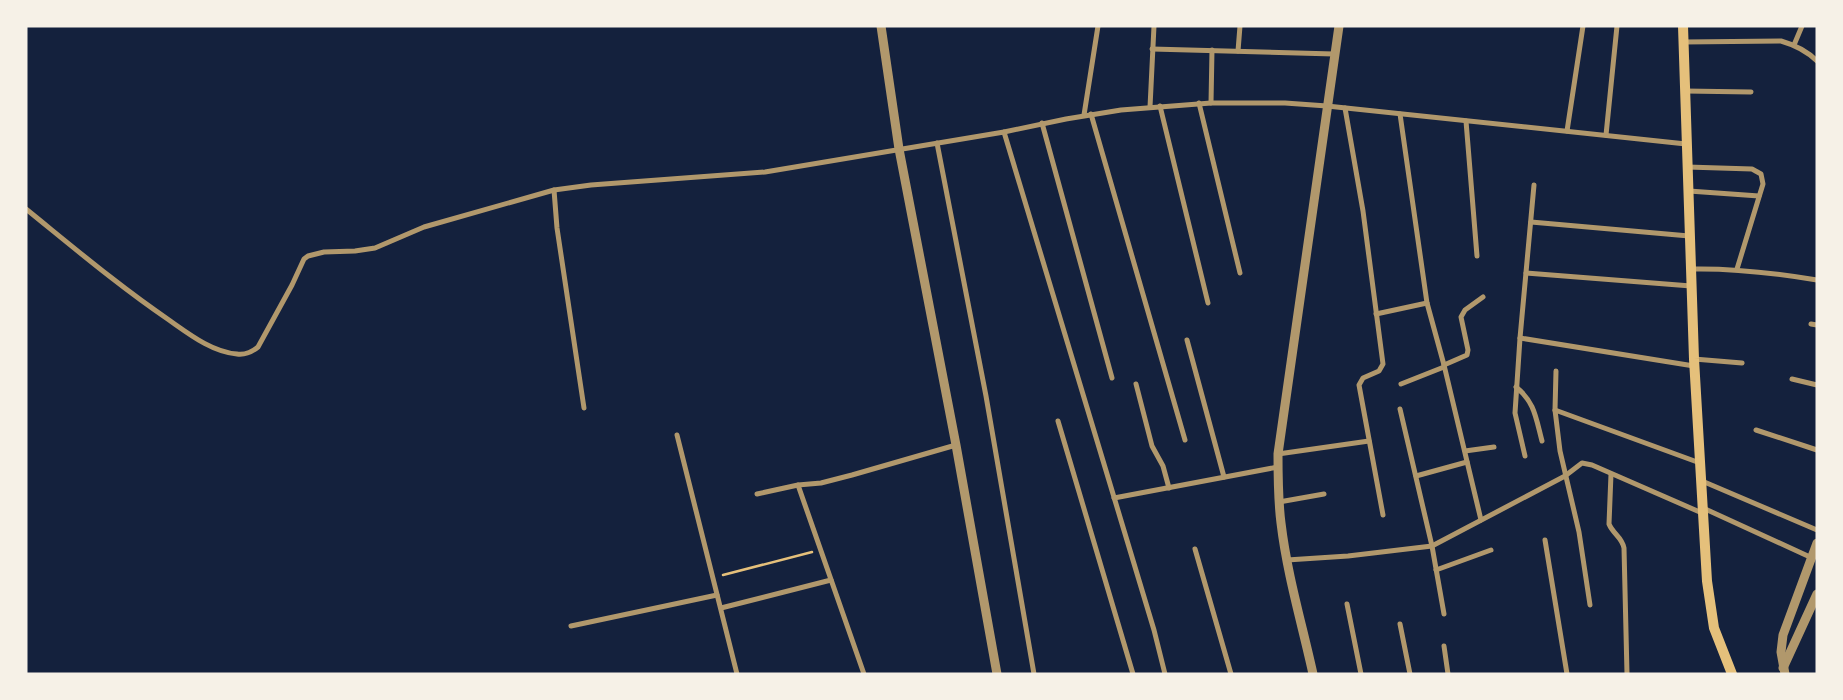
<svg xmlns="http://www.w3.org/2000/svg" width="1843" height="700" font-family="Manrope,sans-serif">
<style>
.lines{fill:none;stroke-linecap:round;stroke-linejoin:round}
.path{stroke:#e5c07b;stroke-width:2.5}
.minor{stroke:#b1986c;stroke-width:5}
.tertiary{stroke:#b1986c;stroke-width:9}
.primary{stroke:#e5c07b;stroke-width:10}
</style>
<rect width="100%" height="100%" fill="#14213d"/>
<g class="lines">
<polyline class="path" points="723,575 812,552"/>
<g class="minor">
<path d="M1684 42 1781 41C1795 45 1806 50 1817 61"/>
<polyline points="1794,45 1802,26"/>
<polyline points="1152,49 1334,54"/>
<polyline points="1238,51 1240,26"/>
<polyline points="1685,91 1751,92"/>
<polyline points="1199,103 1240,273"/>
<polyline points="1211,103 1212,50"/>
<polyline points="1160,106 1208,303"/>
<polyline points="1150,107 1154,26"/>
<polyline points="1345,108 1363,211 1383,364 1379,371 1363,378 1359,385 1383,515"/>
<polyline points="1091,114 1185,440"/>
<polyline points="1400,114 1427,303 1444,365 1481,520"/>
<polyline points="1084,115 1098,26"/>
<polyline points="1466,121 1477,256"/>
<polyline points="1042,123 1112,378"/>
<polyline points="1567,131 1583,26"/>
<polyline points="1004,132 1154,630 1165,674"/>
<polyline points="1606,135 1617,26"/>
<polyline points="937,143 986,396 1034,674"/>
<polyline points="1687,167 1752,169 1761,174 1763,184 1737,269"/>
<polyline points="554,190 557,228 584,408"/>
<polyline points="1689,191 1759,196"/>
<path d="M26 209C73 247 119 286 169 320 189 334 212 352 237 354 245 355 252 352 258 347L292 285 304 259 308 256 324 252 355 251 375 248 424 227 554 190 591 185 765 172 1004 132 1066 119 1121 110 1211 103H1285L1327 106 1686 144"/>
<polyline points="1531,222 1689,236"/>
<path d="M1691 269C1734 268 1775 273 1817 280"/>
<polyline points="1526,273 1691,286"/>
<polyline points="1376,314 1427,303"/>
<polyline points="1811,324 1817,325"/>
<polyline points="1520,338 1694,366"/>
<polyline points="1187,340 1224,477"/>
<polyline points="1694,359 1742,363"/>
<polyline points="1444,365 1467,355 1468,350 1461,317 1465,310 1483,297"/>
<polyline points="1556,371 1555,410 1560,451 1579,532 1590,605"/>
<polyline points="1792,379 1817,385"/>
<polyline points="1136,384 1152,446 1163,466 1169,488"/>
<polyline points="1401,384 1444,367"/>
<path d="M1516 387C1535 402 1536 419 1542 441"/>
<polyline points="1400,409 1432,546 1444,614"/>
<polyline points="1555,410 1700,463"/>
<polyline points="1058,421 1133,674"/>
<polyline points="1756,430 1817,450"/>
<polyline points="677,435 737,674"/>
<polyline points="1465,451 1494,447"/>
<polyline points="1278,454 1369,441"/>
<polyline points="1525,456 1515,413 1520,338 1534,185"/>
<path d="M1611 474 1609 524C1613 534 1622 537 1624 548L1627 674"/>
<polyline points="1416,476 1467,462"/>
<polyline points="1702,481 1817,530"/>
<polyline points="798,485 864,674"/>
<polyline points="757,494 798,485 821,483 852,475 956,445"/>
<polyline points="1114,498 1278,467"/>
<polyline points="1279,502 1324,494"/>
<polyline points="1703,508 1810,557"/>
<polyline points="1545,540 1567,674"/>
<polyline points="1195,549 1231,674"/>
<polyline points="1287,560 1348,556 1432,546 1565,476 1582,463 1592,465 1702,513"/>
<polyline points="1436,570 1491,550"/>
<polyline points="1347,604 1361,674"/>
<polyline points="721,608 831,580"/>
<polyline points="1400,624 1410,674"/>
<polyline points="571,626 717,595"/>
<polyline points="1444,646 1448,674"/>
</g>
<g class="tertiary">
<polyline points="881,26 899,149 956,445 997,674"/>
<polyline points="1783,668 1817,594"/>
<path d="M1313 674C1302 624 1287 574 1281 523 1278 500 1278 477 1278 454L1339 26"/>
<polyline points="1785,674 1781,652 1783,635 1817,543"/>
</g>
<polyline class="primary" points="1683,26 1694,359 1707,581 1714,628 1732,674"/>
</g>
<rect width="1843" height="700" fill="none" stroke="#f6f1e7" stroke-width="55"/>
</svg>
